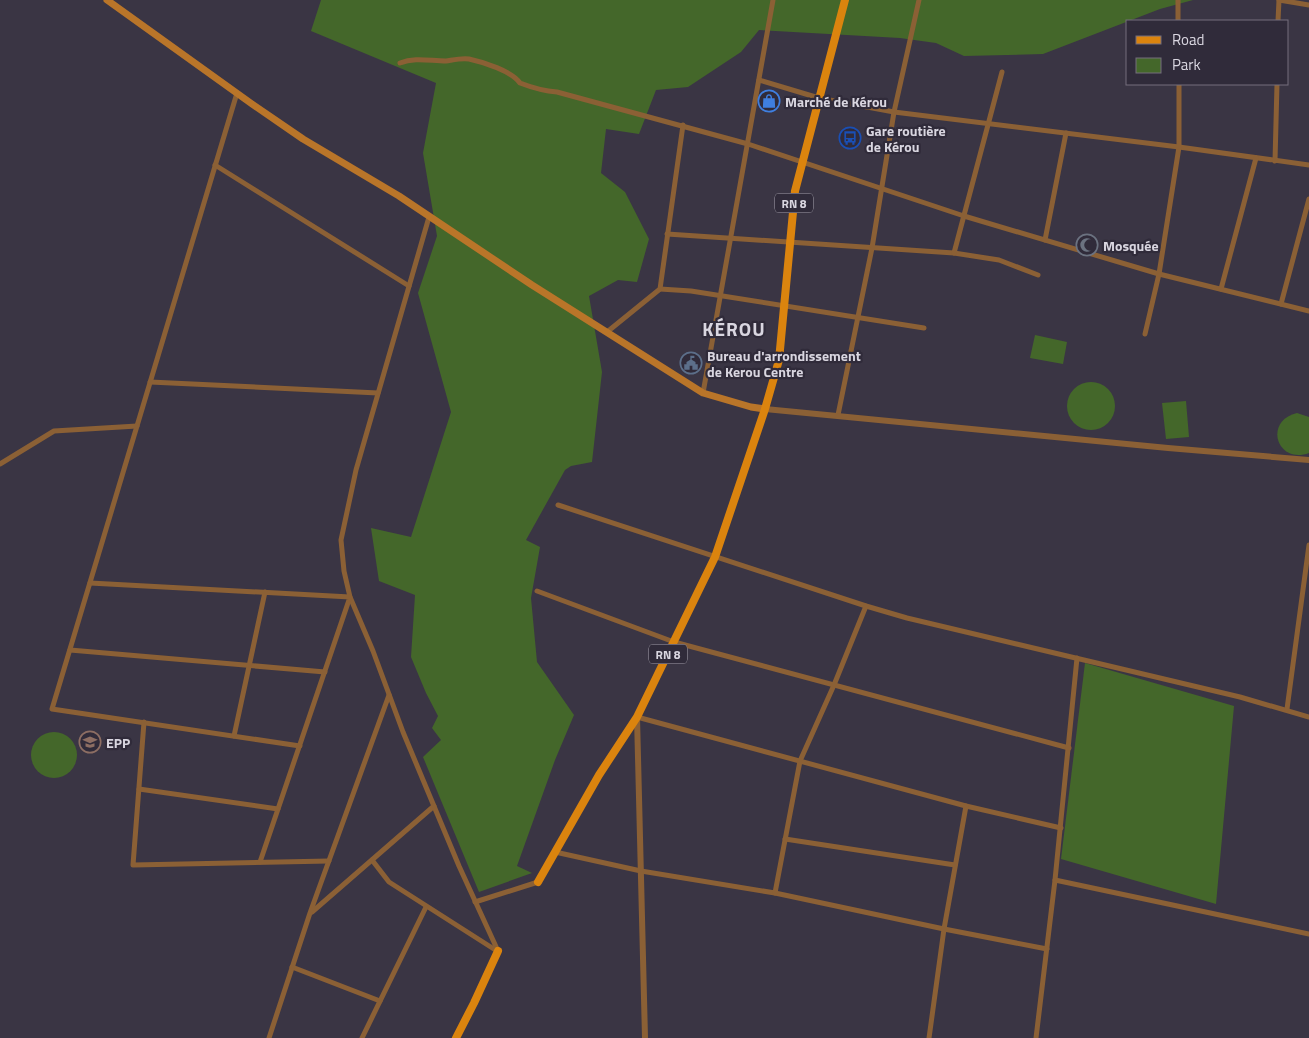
<svg xmlns="http://www.w3.org/2000/svg" width="1309" height="1038" font-family="'Titillium Web',sans-serif">
<style>
.green{fill:#44672a}
.lines{fill:none;stroke-linecap:round;stroke-linejoin:round}
.minor{stroke:#8b6035;stroke-width:5}
.tertiary{stroke:#8b6035;stroke-width:6}
.secondary{stroke:#b97529;stroke-width:7}
.primary{stroke:#db840e;stroke-width:8}
.labels{text-anchor:middle;dominant-baseline:central;stroke-width:4.5;stroke-linejoin:round;paint-order:stroke}
.shield{fill:#302b3a;stroke:#a6a3ae;stroke-width:1}
.shield-label{font-size:12px;font-weight:bold;fill:#d9d6e0}
.poi-label{font-size:14px;font-weight:bold;fill:#d9d6e0;stroke:#302b3a;text-anchor:start}
.district-label{font-size:19px;font-weight:bold;letter-spacing:1px;fill:#d9d6e0;stroke:#302b3a}
</style>
<rect width="100%" height="100%" fill="#3a3544"/>
<g class="green">
<polygon points="321,0 1193,0 1160,9 1043,54 964,56 936,43 900,38 759,30 741,52 688,87 656,90 639,134 606,129 601,173 625,192 649,239 637,282 618,280 589,296 602,372 592,462 571,466 565,470 526,540 540,547 531,598 537,662 574,715 555,760 517,866 532,873 479,892 423,757 441,740 432,728 438,716 426,693 411,657 415,595 379,581 371,528 411,537 451,412 418,293 437,236 423,153 436,83 311,31"/>
<polygon points="1035,335 1067,342 1063,364 1030,358"/>
<circle cx="1091" cy="406" r="24"/>
<polygon points="1186,401 1189,437 1166,439 1162,403"/>
<path d="M1297 413 1309 417V453C1277 465 1263 421 1297 413Z"/>
<polygon points="1085,663 1234,706 1216,904 1061,859"/>
<circle cx="54" cy="755" r="23"/>
</g>
<g class="lines">
<g class="minor">
<polyline points="1178,0 1178,21"/>
<polyline points="1279,0 1309,5"/>
<polyline points="1278,21 1279,0"/>
<path d="M400 63C415 57 430 61 446 61 453 60 461 58 469 59 483 62 512 71 520 83 533 88 543 91 557 92L748 144 964 216 1159 274 1309 311"/>
<polyline points="759,80 819,98 894,112 1179,147 1309,165"/>
<polyline points="237,93 52,709 300,746"/>
<polyline points="1275,161 1277,84"/>
<polyline points="215,165 409,286"/>
<polyline points="429,217 356,470 341,540 344,571 350,597 373,651 403,732 459,866 498,951"/>
<polyline points="667,234 954,253 999,260 1038,275"/>
<polyline points="1045,240 1066,133"/>
<polyline points="954,253 1002,72"/>
<polyline points="660,289 691,291 924,328"/>
<polyline points="1221,289 1256,158"/>
<polyline points="1281,304 1309,199"/>
<polyline points="607,332 660,289 683,125"/>
<polyline points="1145,334 1159,274 1179,147 1179,84"/>
<polyline points="150,382 378,393"/>
<polyline points="703,393 773,0"/>
<polyline points="838,415 872,248 894,112 919,0"/>
<polyline points="0,464 54,431 137,426"/>
<polyline points="558,505 866,606 907,618 1240,697 1309,717"/>
<polyline points="90,583 350,597 260,862"/>
<polyline points="537,591 674,642 1069,748"/>
<polyline points="70,650 325,672"/>
<polyline points="1287,709 1309,545"/>
<polyline points="637,717 966,806 1061,828"/>
<polyline points="144,722 133,865 329,861"/>
<polyline points="234,736 265,592"/>
<polyline points="139,789 278,809"/>
<polyline points="785,839 955,865"/>
<polyline points="555,852 641,871 775,893 944,929 1047,949"/>
<polyline points="372,860 389,882 497,951"/>
<polyline points="1055,880 1309,934"/>
<polyline points="775,893 800,761 834,685 866,606"/>
<polyline points="475,902 538,882"/>
<polyline points="312,912 434,806"/>
<polyline points="292,967 380,1001"/>
<polyline points="269,1038 310,913 389,695"/>
<polyline points="362,1038 426,907"/>
<polyline points="929,1038 944,929 966,806"/>
<polyline points="1036,1038 1055,880 1077,658"/>
</g>
<g class="tertiary">
<polyline points="765,409 1168,448 1309,460"/>
<polyline points="637,717 645,1038"/>
</g>
<polyline class="secondary" points="107,0 252,104 303,139 399,196 532,285 703,393 751,407 765,409"/>
<g class="primary">
<polyline points="538,882 599,775 637,717 715,557 765,409 779,360 795,191 845,0"/>
<polyline points="456,1038 474,1003 498,951"/>
</g>
</g>
<defs>
<g id="shop-ring" transform="scale(1.125)"><circle r="9.5" fill="#302b3a" stroke="#3f7fe0" stroke-width="1.5"/><path d="M-5-2.5h2.3a2.7 3.5 0 0 1 5.4 0H5L5.5 6h-11ZM-1.5-2.5h3a1.5 2.3 0 0 0-3 0Z" fill="#3f7fe0"/></g>
<g id="bus-ring" transform="scale(1.125)"><circle r="9.5" fill="#302b3a" stroke="#1a4fb4" stroke-width="1.5"/><path d="M-5-6H5V4H4V6H2V4H-2V6H-4V4H-5ZM-3.5-4V0h7V-4ZM-3.5 1.2v1.5H-2V1.2ZM2 1.2v1.5H3.5V1.2Z" fill="#1a4fb4"/></g>
<g id="mosque-ring" transform="scale(1.125)"><circle r="9.5" fill="#302b3a" stroke="#6b7280" stroke-width="1.5"/><path d="M3.5-4.9A6 6 0 1 0 3.5 4.9A5 5 0 1 1 3.5-4.9Z" fill="#6b7280"/></g>
<g id="civic-ring" transform="scale(1.125)"><circle r="9.5" fill="#302b3a" stroke="#5c6f8a" stroke-width="1.5"/><path d="M-.6-6.5H3V-4.5H.6V-3L4-1V1h2V6H-6V1h2V-1L-.6-3ZM-1.2 2.5V6h2.4V2.5Z" fill="#5c6f8a"/></g>
<g id="school-ring" transform="scale(1.125)"><circle r="9.5" fill="#302b3a" stroke="#8d6e63" stroke-width="1.5"/><path d="M0-5L7-2L0 1L-7-2ZM-4 1L0 2.5L4 1V4Q0 6-4 4Z" fill="#8d6e63"/></g>
</defs>
<g fill-rule="evenodd">
<use href="#shop-ring" x="769" y="101"/>
<use href="#bus-ring" x="850" y="138"/>
<use href="#mosque-ring" x="1087" y="245"/>
<use href="#civic-ring" x="691" y="363"/>
<use href="#school-ring" x="90" y="742"/>
</g>
<g class="labels">
<g class="shield">
<rect x="775" y="193.5" width="38" height="19" rx="4"/>
<rect x="649" y="644.5" width="38" height="19" rx="4"/>
</g>
<g class="shield-label">
<text x="794" y="203">RN 8</text>
<text x="668" y="654">RN 8</text>
</g>
<g class="poi-label">
<text x="785" y="101">Marché de Kérou</text>
<text x="866" y="130">Gare routière<tspan x="866" dy="16">de Kérou</tspan></text>
<text x="1103" y="245">Mosquée</text>
<text x="707" y="355">Bureau d'arrondissement<tspan x="707" dy="16">de Kerou Centre</tspan></text>
<text x="106" y="742">EPP</text>
</g>
<g class="district-label">
<text x="734" y="328">KÉROU</text>
</g>
</g>
<rect x="1126" y="20" width="162" height="65" fill="#302b3a" stroke="#746f7c"/>
<rect x="1136" y="36" width="25" height="8" fill="#db840e" stroke="#746f7c"/>
<text x="1172" y="45" font-size="15" fill="#d9d6e0">Road</text>
<rect x="1136" y="58" width="25" height="15" fill="#44672a" stroke="#746f7c"/>
<text x="1172" y="70" font-size="15" fill="#d9d6e0">Park</text>
</svg>
